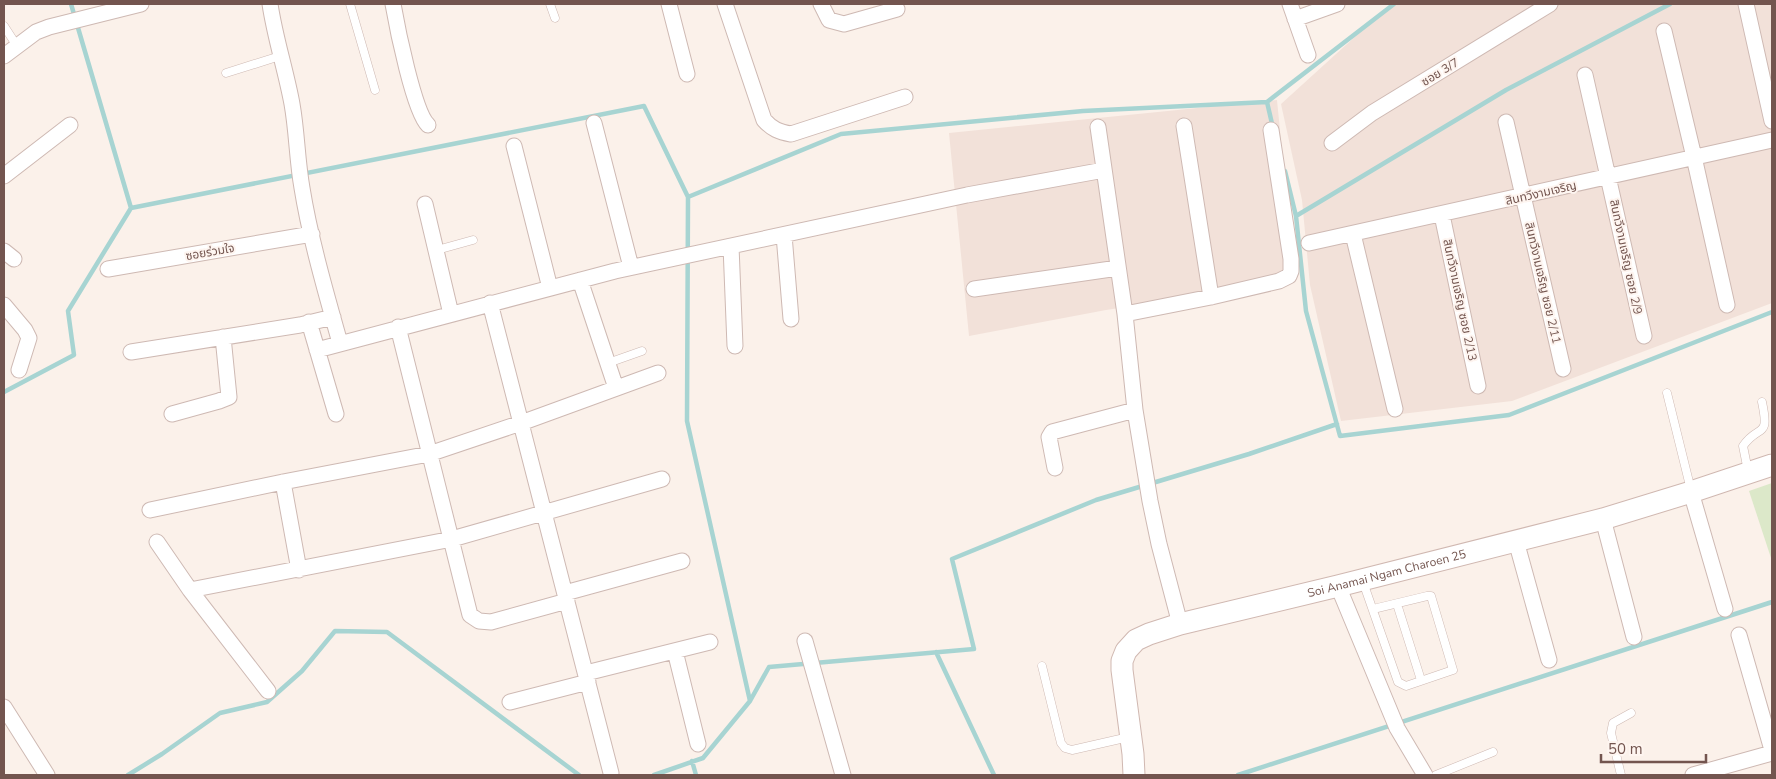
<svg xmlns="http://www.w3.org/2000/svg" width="1776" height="779" font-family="'Nunito Sans','Noto Sans Thai',sans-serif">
  <rect width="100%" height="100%" fill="#fbf1ea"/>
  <path fill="#f2e1d9" d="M 1391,4 L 1772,4 L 1772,303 L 1512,401 L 1341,421 L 1310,285 L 1302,200 L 1281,104 Z
    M 1277,100 L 1295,282 L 1106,310 L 969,336 L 949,133 Z"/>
  <path fill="#dce8c9" d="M 1772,483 L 1772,561 L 1749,491 Z"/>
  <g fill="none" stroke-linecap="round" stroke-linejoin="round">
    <path stroke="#a7d4d2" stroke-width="4.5" d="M 71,4 L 131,208
      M 1267,102 L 1273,128
      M 1285,171 L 1296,216 L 1306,311 L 1340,436 L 1509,415 L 1772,312
      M 688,197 L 841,134 L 1083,111 L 1267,102 L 1394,4
      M 1296,216 L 1506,90 L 1670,4
      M 4,392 L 74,355 L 68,311 L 131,208 L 644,106 L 688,197 L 687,421 L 750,701 L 769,667 L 974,649 L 952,559 L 1096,500 L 1249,454 L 1337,424
      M 936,652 L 994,775
      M 692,761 L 696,775
      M 128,775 L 162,754 L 220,713 L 267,702 L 302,671 L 335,631 L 387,632 L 579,775
      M 654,775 L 703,758 L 750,701
      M 1238,775 L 1772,602"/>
    <defs>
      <path id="lane" d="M 350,4 L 375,90
        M 550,4 L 555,18
        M 4,26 L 17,46
        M 226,73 L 280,56
        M 437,250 L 473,240
        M 608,363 L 642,351
        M 1667,393 L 1691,490
        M 1748,471 L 1743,446 C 1759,423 1770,440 1762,402
        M 1363,582 L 1398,682 L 1406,686 L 1453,670 L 1431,596 L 1427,596 L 1373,609
        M 1397,604 L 1421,680
        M 1042,666 L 1061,743 L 1065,748 L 1072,750 L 1129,737
        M 1436,775 L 1493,752
        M 1621,775 L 1611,733 L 1613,723 L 1631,713"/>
      <path id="street" d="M 270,4 C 275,38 286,71 292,104 C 297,132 297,160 302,188 C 310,238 326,293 340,343
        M 393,4 C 397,27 414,112 428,125
        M 669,4 L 687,74
        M 725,4 L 764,120 C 772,129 779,132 791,134 L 905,97
        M 821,4 L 829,20 L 844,24 L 897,9
        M 1290,4 L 1308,55
        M 1746,4 L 1772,121
        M 1295,19 L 1337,4
        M 1664,31 L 1694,157 L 1727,305
        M 4,56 L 36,32 L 49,27 L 141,4
        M 1585,75 L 1644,336
        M 1506,122 L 1563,369
        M 594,123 L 631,267
        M 1184,126 L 1211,297
        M 1098,127 L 1125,314 L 1135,410 L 1150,501 L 1159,544 L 1180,624
        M 1332,143 L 1372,113 L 1550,4
        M 514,146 L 550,288
        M 4,176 L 70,125
        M 425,204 L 451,314
        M 1442,215 L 1478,386
        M 1353,234 L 1395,409
        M 784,235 L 791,319
        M 1309,243 L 1772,140
        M 731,246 L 735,346
        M 4,251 L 14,259
        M 108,269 L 312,234
        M 580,280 L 616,388
        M 974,289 L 1118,268
        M 490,303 L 611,773
        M 4,305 L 25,330 L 29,338 L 19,370
        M 1125,314 L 1211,297 L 1279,281 L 1289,276 L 1291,271 L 1291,259 L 1271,130
        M 309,322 L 336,414
        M 398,327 L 470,615 L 479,621 L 491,622 L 567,601
        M 317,350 L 615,271 L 967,195 L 1104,170
        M 131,352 L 300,325 L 333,317
        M 172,414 L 219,401 L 229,397 L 223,337
        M 1055,468 L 1049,437 L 1052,432 L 1135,410
        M 283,482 L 299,570
        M 1691,492 L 1725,609
        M 150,510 L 283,482 L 429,454 L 521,423 L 658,373
        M 1603,519 L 1634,637
        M 1516,541 L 1549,660
        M 157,542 L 190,590 L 268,691
        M 1338,586 L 1397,728 L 1425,775
        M 190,590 L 452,539 L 662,479
        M 565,593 L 682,561
        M 1739,635 L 1772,750
        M 805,641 L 843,775
        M 675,651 L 698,744
        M 586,673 L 710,642
        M 510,702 L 588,682
        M 4,707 L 47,775
        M 1693,775 L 1772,753"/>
      <g id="secondary">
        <path id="s1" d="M 1134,775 L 1133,754 L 1122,670 L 1122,661 L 1126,651 L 1136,640 L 1149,634 L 1180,624 L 1338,586 L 1603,519 L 1691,492 L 1772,465"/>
      </g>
    </defs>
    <use href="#lane" stroke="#ceb9b3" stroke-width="9"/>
    <use href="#street" stroke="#ceb9b3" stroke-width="17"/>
    <use href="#secondary" stroke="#d0b8b1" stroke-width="23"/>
    <use href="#lane" stroke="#fff" stroke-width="8"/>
    <use href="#street" stroke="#fff" stroke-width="15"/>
    <use href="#secondary" stroke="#fff" stroke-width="21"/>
  </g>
  <g text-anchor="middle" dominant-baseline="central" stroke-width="4" stroke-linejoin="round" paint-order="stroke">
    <g font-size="12" fill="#73554f" stroke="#fef5f0">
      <text transform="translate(1440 72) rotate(-32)">ซอย 3/7</text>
      <text transform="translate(1541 193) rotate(-13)">สินทวีงามเจริญ</text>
      <text transform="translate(210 252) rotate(-10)">ซอยร่วมใจ</text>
      <text transform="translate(1626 257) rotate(78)">สินทวีงามเจริญ ซอย 2/9</text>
      <text transform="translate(1543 283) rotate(77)">สินทวีงามเจริญ ซอย 2/11</text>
      <text transform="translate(1460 300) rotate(78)">สินทวีงามเจริญ ซอย 2/13</text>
      <text stroke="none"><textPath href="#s1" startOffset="400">Soi Anamai Ngam Charoen 25</textPath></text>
    </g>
  </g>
  <rect width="1776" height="779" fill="none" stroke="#73554f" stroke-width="10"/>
  <path d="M1601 754v8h105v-8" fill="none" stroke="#73554f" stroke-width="2.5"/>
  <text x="1608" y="754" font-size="15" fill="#73554f" stroke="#fef5f0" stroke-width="4" paint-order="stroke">50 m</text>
</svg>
